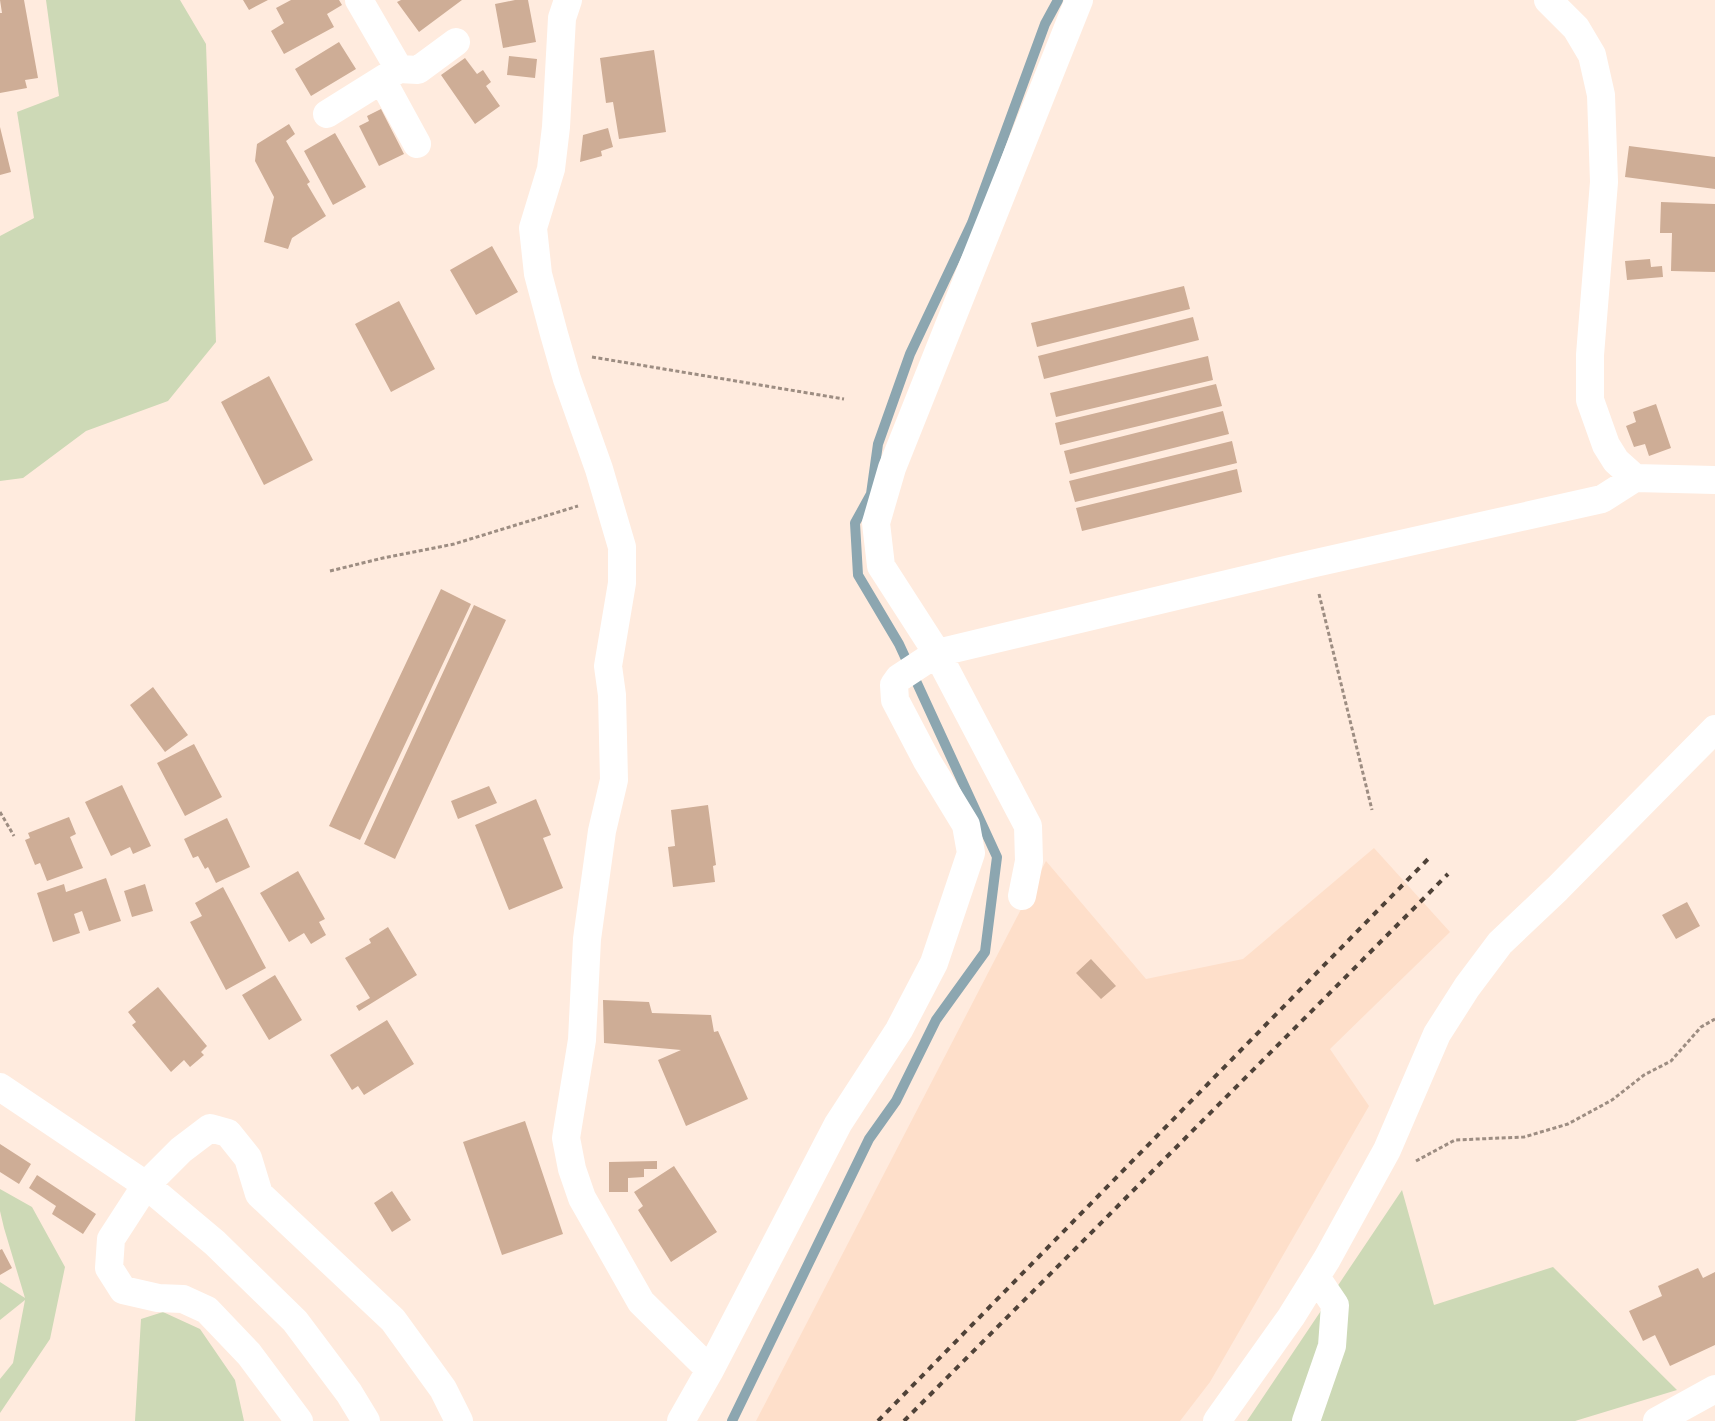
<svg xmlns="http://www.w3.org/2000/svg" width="1715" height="1421" font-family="Rubik,sans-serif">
  <rect width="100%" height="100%" fill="#ffebde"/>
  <path fill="#fedfca" d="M 1374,848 L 1450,932 L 1330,1049 L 1369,1106 L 1210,1382 L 1180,1421 L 756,1421 L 1046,861 L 1146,979 L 1243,959 Z"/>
  <path fill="#cdd9b6" d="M 46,0 L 180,0 L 206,44 L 216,342 L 168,401 L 86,431 L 23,478 L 0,481 L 0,236 L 34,218 L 17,112 L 59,96 Z
    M 0,1189 L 32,1207 L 65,1267 L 50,1339 L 0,1413 L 0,1379 L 13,1363 L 25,1300 L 0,1320 L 0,1282 L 25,1298 L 4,1228 L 0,1211 Z
    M 1402,1190 L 1434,1305 L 1553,1267 L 1677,1390 L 1575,1421 L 1247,1421 Z
    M 163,1312 L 200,1329 L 235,1380 L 244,1421 L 135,1421 L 141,1319 Z"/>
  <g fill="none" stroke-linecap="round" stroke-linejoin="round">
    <path stroke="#8ca6b0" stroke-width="10" d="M 732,1421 L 869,1139 L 896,1101 L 936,1020 L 985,952 L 997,857 L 899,644 L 858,575 L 855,523 L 871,494 L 878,444 L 910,354 L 972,223 L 1045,24 L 1058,0"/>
  </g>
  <path fill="#cead96" d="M 0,0 L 24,0 L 38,78 L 25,80 L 27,88 L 0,93 L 0,13 L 2,13 Z
    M 243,0 L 268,0 L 249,10 Z
    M 291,0 L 339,0 L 342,5 L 327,14 L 334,27 L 284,54 L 271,31 L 284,23 L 276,8 Z
    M 401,0 L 462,0 L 419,32 L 397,2 Z
    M 515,0 L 528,0 L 536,42 L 503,48 L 495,4 Z
    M 339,42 L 356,69 L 311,96 L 295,69 Z
    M 654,50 L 666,132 L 619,139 L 613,102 L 606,103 L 600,58 Z
    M 509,56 L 537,59 L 535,78 L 507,75 Z
    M 465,58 L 477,74 L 483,70 L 491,82 L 486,86 L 500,106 L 475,124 L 441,75 Z
    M 381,109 L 404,154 L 379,166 L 359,126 L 369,121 L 367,116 Z
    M 289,124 L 295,134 L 286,141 L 310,182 L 307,184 L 326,216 L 292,238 L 288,249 L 264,242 L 274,197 L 255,161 L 257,144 Z
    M 0,127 L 11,172 L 0,175 Z
    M 608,128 L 613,147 L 601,151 L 602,156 L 580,162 L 583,135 Z
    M 335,133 L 366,187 L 333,205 L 304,151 Z
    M 1629,146 L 1715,157 L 1715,189 L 1625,177 Z
    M 1661,202 L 1715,204 L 1715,272 L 1671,271 L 1672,233 L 1660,233 Z
    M 492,246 L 518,292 L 476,315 L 450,270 Z
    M 1650,259 L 1651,267 L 1662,266 L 1663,277 L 1627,280 L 1625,261 Z
    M 1184,286 L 1190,309 L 1037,347 L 1031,323 Z
    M 399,301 L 435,369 L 391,392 L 355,324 Z
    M 1193,317 L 1199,340 L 1044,379 L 1038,356 Z
    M 1208,356 L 1213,380 L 1056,417 L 1050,393 Z
    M 269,376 L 313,460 L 264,485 L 221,402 Z
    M 1216,384 L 1222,406 L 1060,445 L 1055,423 Z
    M 1656,404 L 1671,448 L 1649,456 L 1645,444 L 1634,447 L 1626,426 L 1636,422 L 1633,412 Z
    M 1223,411 L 1229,434 L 1070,474 L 1064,451 Z
    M 1232,441 L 1237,463 L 1075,502 L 1069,481 Z
    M 1237,469 L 1242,492 L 1082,531 L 1076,508 Z
    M 441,589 L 471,604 L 360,840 L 329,826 Z
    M 474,605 L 506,620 L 395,859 L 364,844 Z
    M 153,687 L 188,735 L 165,752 L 130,705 Z
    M 194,744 L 222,797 L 185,816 L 157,763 Z
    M 122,785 L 151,846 L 133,854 L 130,847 L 111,856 L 85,802 Z
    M 489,786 L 497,803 L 458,819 L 451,801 Z
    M 536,799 L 551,835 L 543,838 L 563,888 L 509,910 L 475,825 Z
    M 708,805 L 716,865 L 713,866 L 715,882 L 673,887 L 668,847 L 675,846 L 671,810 Z
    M 69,817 L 76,834 L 70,837 L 83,868 L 47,881 L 40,863 L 35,865 L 25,840 L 30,838 L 28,833 Z
    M 227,818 L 250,867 L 216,883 L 208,867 L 205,869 L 198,856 L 193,858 L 184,839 Z
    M 298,871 L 325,919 L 319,922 L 326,935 L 311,944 L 304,933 L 289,942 L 260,893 Z
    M 106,878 L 121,921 L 89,931 L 82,911 L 74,914 L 80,933 L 53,942 L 37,893 L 64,884 L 66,892 Z
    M 145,884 L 153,911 L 132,917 L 124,891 Z
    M 223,887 L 266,968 L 226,990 L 190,922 L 202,916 L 195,903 Z
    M 1687,902 L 1700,926 L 1676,939 L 1662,915 Z
    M 388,927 L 417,975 L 359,1011 L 356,1006 L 370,998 L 345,958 L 371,943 L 369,939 Z
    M 1091,959 L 1116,986 L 1101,999 L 1076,973 Z
    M 275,975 L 302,1020 L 269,1040 L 242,995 Z
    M 158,987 L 207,1046 L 201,1052 L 204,1055 L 190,1067 L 184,1060 L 171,1072 L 132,1025 L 136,1022 L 128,1012 Z
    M 603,1000 L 649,1002 L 652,1013 L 711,1015 L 714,1032 L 718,1031 L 748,1099 L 686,1126 L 658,1060 L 681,1050 L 604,1043 Z
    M 387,1020 L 414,1064 L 364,1095 L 358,1086 L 352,1090 L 330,1055 Z
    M 525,1121 L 563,1234 L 502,1255 L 463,1142 Z
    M 0,1144 L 31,1164 L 19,1184 L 0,1172 Z
    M 657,1161 L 657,1169 L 644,1169 L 644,1177 L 628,1178 L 628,1192 L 609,1192 L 609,1162 Z
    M 674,1166 L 717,1232 L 671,1262 L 638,1210 L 643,1206 L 634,1192 Z
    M 37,1175 L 96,1214 L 83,1234 L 52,1214 L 56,1206 L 29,1188 Z
    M 392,1191 L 411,1220 L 392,1232 L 374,1203 Z
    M 2,1249 L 12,1268 L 0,1275 L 0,1250 Z
    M 1698,1268 L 1703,1278 L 1715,1272 L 1715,1345 L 1670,1366 L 1655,1335 L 1643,1341 L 1629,1311 L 1662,1296 L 1658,1286 Z"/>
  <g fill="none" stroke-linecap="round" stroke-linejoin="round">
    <path stroke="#9d8d82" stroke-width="3" stroke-dasharray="4 2.5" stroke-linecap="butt" d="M 592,357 L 844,399
      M 330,571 L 383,558 L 454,544 L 578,506
      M 1319,594 L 1372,810
      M 0,812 L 14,836
      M 1416,1161 L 1455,1140 L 1524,1137 L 1568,1124 L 1612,1100 L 1644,1075 L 1671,1061 L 1701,1027 L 1715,1019"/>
    <path stroke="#fff" stroke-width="28" d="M 359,0 L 399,69 L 418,70 L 456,42
      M 568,0 L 562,18 L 556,127 L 551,169 L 533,228 L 538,274 L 554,334 L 567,379 L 599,469 L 622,547 L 622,583 L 608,666 L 612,695 L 614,780 L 602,831 L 587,939 L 582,1040 L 566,1138 L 572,1169 L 582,1198 L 641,1302 L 710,1370
      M 1548,0 L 1576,28 L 1592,55 L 1601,95 L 1604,182 L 1590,355 L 1590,400 L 1606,445 L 1616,461 L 1635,478
      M 382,80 L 417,144
      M 327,114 L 399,69
      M 1022,896 L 1029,861 L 1028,826 L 937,653 L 881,566 L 876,523 L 892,468 L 1079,0
      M 0,1087 L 146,1185 L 215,1243 L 295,1321 L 349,1393 L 366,1421
      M 299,1421 L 249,1354 L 207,1310 L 183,1299 L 158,1298 L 123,1290 L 109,1268 L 111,1239 L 146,1185 L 181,1150 L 210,1128 L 228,1133 L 248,1158 L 259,1194 L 393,1320 L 443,1389 L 459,1421
      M 681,1421 L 710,1370 L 838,1124 L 899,1030 L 934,963 L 971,853 L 966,825 L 927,761 L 895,700 L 894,685 L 899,678 L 937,653 L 1311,564 L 1602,499 L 1635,478 L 1715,480
      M 1217,1421 L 1291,1317 L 1327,1259 L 1387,1150 L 1437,1034 L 1467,987 L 1500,943 L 1557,889 L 1715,729
      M 1306,1421 L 1332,1346 L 1335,1305 L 1316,1277
      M 1657,1421 L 1715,1389"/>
    <path stroke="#4f4238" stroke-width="4" stroke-dasharray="6 6" stroke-linecap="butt" d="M 878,1421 L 1430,857
      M 904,1421 L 1448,874"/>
  </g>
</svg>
